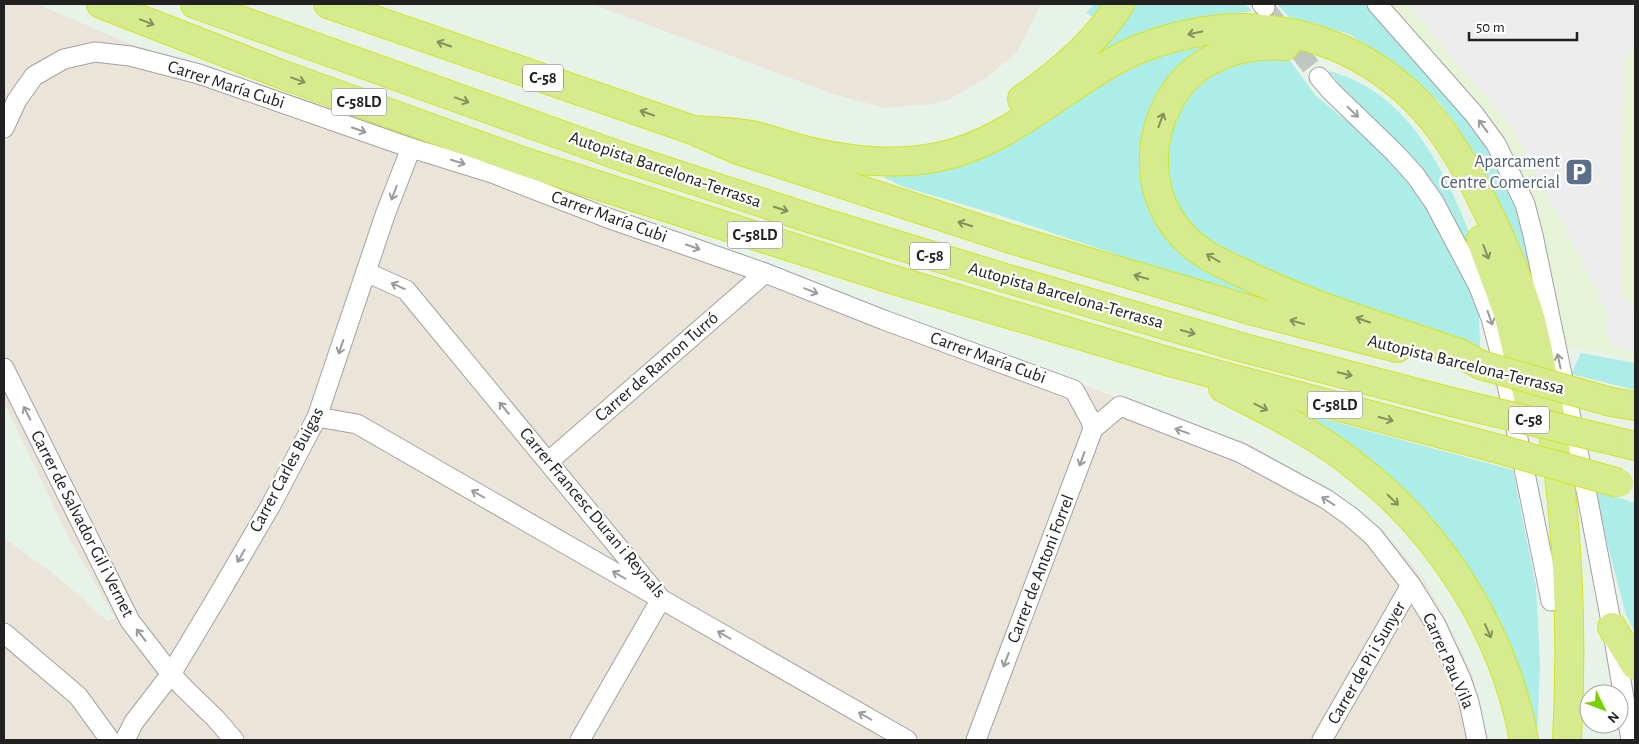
<svg xmlns="http://www.w3.org/2000/svg" width="1639" height="744" font-family="'Alegreya Sans',sans-serif">
  <rect width="100%" height="100%" fill="#e7f2e8"/>
  <path fill="#e6f3d6" d="M 1387,4 L 1635,4 L 1635,359 L 1567,346 L 1541,229 L 1518,165 L 1489,122 Z"/>
  <path fill="#ebe4d9" d="M 4,4 L 37,4 L 128,43 L 416,136 L 1102,392 L 1249,444 L 1335,494 L 1382,529 L 1423,578 L 1445,618 L 1472,674 L 1487,740 L 4,740 L 4,538 L 59,578 L 107,621 L 115,618 L 69,538 L 4,402 Z
    M 592,4 L 1041,4 L 1017,52 L 987,77 L 950,99 L 931,104 L 884,108 L 834,94 Z"/>
  <path fill="#acede8" d="M 1094,4 L 1111,4 L 1098,20 L 1086,13 Z
    M 1126,4 L 1245,4 L 1252,11 L 1176,22 L 1145,32 L 1082,67 Z
    M 1277,4 L 1365,4 L 1475,128 L 1497,164 L 1523,218 L 1547,350 L 1479,165 L 1458,128 L 1438,101 L 1399,67 L 1349,34 L 1289,17 Z
    M 1220,38 L 1203,56 L 1148,187 L 1261,294 L 1257,298 L 1136,261 L 999,215 L 904,187 L 883,177 L 923,172 L 1121,68 L 1161,51 Z
    M 1248,57 L 1288,58 L 1316,96 L 1371,141 L 1395,166 L 1435,219 L 1466,277 L 1479,312 L 1480,347 L 1388,318 L 1219,253 L 1190,229 L 1167,186 L 1164,145 L 1181,101 L 1201,80 Z
    M 1328,71 C 1425,94 1461,210 1492,293 L 1357,104 Z
    M 1581,353 L 1635,363 L 1635,390 L 1571,374 Z
    M 1287,409 L 1513,470 L 1536,587 L 1540,664 L 1537,736 L 1495,613 L 1454,548 Z
    M 1593,489 L 1635,503 L 1635,633 L 1626,615 Z"/>
  <path fill="#ededed" d="M 1407,4 L 1635,4 L 1635,45 L 1623,62 L 1621,290 L 1635,312 L 1635,351 L 1618,348 L 1610,344 L 1605,324 L 1607,313 L 1558,215 L 1513,129 Z"/>
  <g fill="none" stroke-linecap="round" stroke-linejoin="round">
    <path stroke="#bfc8c0" stroke-width="19" stroke-dasharray="19 9" stroke-linecap="butt" d="M 1265,7 L 1319,77"/>
    <defs>
      <path id="minor" d="M 1262,4 L 1265,7
        M 1377,4 L 1474,114 L 1496,144 L 1525,204 L 1533,235 L 1587,495 L 1612,627 L 1631,740
        M 1319,77 L 1331,91 L 1395,153 L 1415,175 L 1434,202 L 1478,285 L 1491,318 L 1502,360 L 1551,601
        M 4,128 L 17,100 L 34,76 L 64,59 L 95,52 L 130,56 L 199,74 L 411,148 L 492,173 L 605,217 L 765,273 L 884,320 L 1074,390 L 1091,421 L 1093,429
        M 366,272 L 406,290 L 661,599 L 907,740
        M 4,368 L 130,621 L 171,674 L 185,689 L 216,719 L 234,740
        M 317,417 L 357,424 L 661,599 L 580,740
        M 548,462 L 765,273
        M 4,633 L 78,696 L 110,740
        M 125,740 L 134,722 L 171,674 L 216,599 L 271,505 L 317,417 L 385,215 L 411,148
        M 976,740 L 1093,429 L 1120,406 L 1241,453 L 1326,499 L 1350,516 L 1373,536 L 1411,585 L 1436,625 L 1461,679 L 1469,702 L 1477,740
        M 1322,740 L 1411,585"/>
      <path id="highway" d="M 101,4 L 278,73 L 525,162 L 891,279 L 1170,362 L 1499,449
        M 195,4 L 623,157 L 812,219 L 1005,278 L 1244,348 L 1452,402
        M 328,4 L 693,130 L 738,150 L 1011,239 L 1257,312 L 1397,348
        M 1285,46 C 1241,43 1195,57 1171,98 C 1142,150 1149,213 1199,250 C 1215,262 1235,269 1253,278 C 1319,309 1390,329 1459,353 L 1481,365
        M 1022,99 C 1060,73 1095,43 1120,4
        M 693,130 C 710,131 728,131 744,134 C 763,136 782,145 800,149 C 843,160 894,166 938,157 C 1005,144 1057,92 1116,60 C 1143,45 1175,36 1205,31 C 1248,24 1294,30 1334,46 C 1410,77 1451,134 1485,206 C 1501,238 1515,272 1527,307 C 1536,334 1540,364 1546,392 C 1568,507 1573,624 1567,740
        M 1481,240 L 1508,313 L 1528,397
        M 1223,388 C 1268,411 1314,433 1354,465 C 1441,532 1504,632 1524,740
        M 1611,402 L 1635,406
        M 1606,439 L 1635,446
        M 1612,627 L 1635,665"/>
    </defs>
    <use href="#minor" stroke="#a2a2a2" stroke-width="21"/>
    <use href="#highway" stroke="#d6e420" stroke-width="30"/>
    <use href="#minor" stroke="#fff" stroke-width="19"/>
    <use href="#highway" stroke="#d6eb8d" stroke-width="28"/>
    <defs>
      <path id="highway-bridge" d="M 1481,365 L 1611,402
        M 1452,402 L 1606,439
        M 1499,449 L 1619,483"/>
    </defs>
    <use href="#highway-bridge" stroke="#d6e420" stroke-width="30" stroke-linecap="butt"/>
    <use href="#highway-bridge" stroke="#d6eb8d" stroke-width="28"/>
  </g>
  <defs><path id="oneway-shaft" d="M-6 0H5M1.5-3L5.5 0L1.5 3" fill="none" stroke-width="1.6" stroke-linecap="round" stroke-linejoin="round" transform="scale(1.25)"/></defs>
  <g stroke="#85905c">
    <use href="#oneway-shaft" transform="translate(147 22) rotate(21)"/>
    <use href="#oneway-shaft" transform="translate(1195 33) rotate(168)"/>
    <use href="#oneway-shaft" transform="translate(444 44) rotate(-161)"/>
    <use href="#oneway-shaft" transform="translate(298 80) rotate(20)"/>
    <use href="#oneway-shaft" transform="translate(462 100) rotate(20)"/>
    <use href="#oneway-shaft" transform="translate(647 113) rotate(-161)"/>
    <use href="#oneway-shaft" transform="translate(1161 120) rotate(-70)"/>
    <use href="#oneway-shaft" transform="translate(781 209) rotate(18)"/>
    <use href="#oneway-shaft" transform="translate(965 224) rotate(-162)"/>
    <use href="#oneway-shaft" transform="translate(1486 252) rotate(69)"/>
    <use href="#oneway-shaft" transform="translate(1213 258) rotate(-150)"/>
    <use href="#oneway-shaft" transform="translate(1141 277) rotate(-164)"/>
    <use href="#oneway-shaft" transform="translate(1363 320) rotate(-161)"/>
    <use href="#oneway-shaft" transform="translate(1297 322) rotate(-165)"/>
    <use href="#oneway-shaft" transform="translate(1188 332) rotate(16)"/>
    <use href="#oneway-shaft" transform="translate(1345 374) rotate(14)"/>
    <use href="#oneway-shaft" transform="translate(1261 407) rotate(27)"/>
    <use href="#oneway-shaft" transform="translate(1386 419) rotate(15)"/>
    <use href="#oneway-shaft" transform="translate(1393 500) rotate(44)"/>
    <use href="#oneway-shaft" transform="translate(1488 631) rotate(66)"/>
  </g>
  <g stroke="#9b9b9b">
    <use href="#oneway-shaft" transform="translate(1353 112) rotate(43)"/>
    <use href="#oneway-shaft" transform="translate(1483 126) rotate(-126)"/>
    <use href="#oneway-shaft" transform="translate(359 130) rotate(19)"/>
    <use href="#oneway-shaft" transform="translate(458 162) rotate(17)"/>
    <use href="#oneway-shaft" transform="translate(394 193) rotate(111)"/>
    <use href="#oneway-shaft" transform="translate(693 247) rotate(19)"/>
    <use href="#oneway-shaft" transform="translate(398 286) rotate(-156)"/>
    <use href="#oneway-shaft" transform="translate(811 291) rotate(22)"/>
    <use href="#oneway-shaft" transform="translate(1490 318) rotate(71)"/>
    <use href="#oneway-shaft" transform="translate(341 347) rotate(109)"/>
    <use href="#oneway-shaft" transform="translate(1559 361) rotate(-102)"/>
    <use href="#oneway-shaft" transform="translate(504 408) rotate(-130)"/>
    <use href="#oneway-shaft" transform="translate(27 413) rotate(-117)"/>
    <use href="#oneway-shaft" transform="translate(1182 431) rotate(-160)"/>
    <use href="#oneway-shaft" transform="translate(1082 459) rotate(110)"/>
    <use href="#oneway-shaft" transform="translate(478 494) rotate(-150)"/>
    <use href="#oneway-shaft" transform="translate(1328 501) rotate(-148)"/>
    <use href="#oneway-shaft" transform="translate(241 556) rotate(120)"/>
    <use href="#oneway-shaft" transform="translate(619 575) rotate(-150)"/>
    <use href="#oneway-shaft" transform="translate(141 635) rotate(-128)"/>
    <use href="#oneway-shaft" transform="translate(724 635) rotate(-150)"/>
    <use href="#oneway-shaft" transform="translate(1006 660) rotate(111)"/>
    <use href="#oneway-shaft" transform="translate(865 716) rotate(-150)"/>
  </g>
  <defs>
    <symbol id="parking-square" viewBox="-11 -11 22 22"><rect x="-9" y="-9" width="18" height="18" rx="4" fill="#5c6f8a" stroke="#fff"/><path d="M-3.5-5.5H1a3.5 3.5 0 0 1 0 7H-1V5.5H-3.5ZM-1-3.4V-.6H.8a1.4 1.4 0 0 0 0-2.8Z" fill="#fff"/></symbol>
  </defs>
  <g fill-rule="evenodd">
    <use href="#parking-square" x="1563" y="156" width="32" height="32"/>
  </g>
  <g text-anchor="middle" dominant-baseline="central" stroke-width="4.5" stroke-linejoin="round" paint-order="stroke">
    <g fill="#fff" stroke="#646464" stroke-width="1">
      <rect x="523" y="64.5" width="40" height="27" rx="4"/>
      <rect x="331.5" y="88.5" width="55" height="27" rx="4"/>
      <rect x="727.5" y="221.5" width="55" height="27" rx="4"/>
      <rect x="910" y="242.5" width="40" height="27" rx="4"/>
      <rect x="1307.5" y="391.5" width="55" height="27" rx="4"/>
      <rect x="1509" y="406.5" width="40" height="27" rx="4"/>
    </g>
    <g font-size="16" font-weight="bold" fill="#212121">
      <text x="543" y="78">C-58</text>
      <text x="359" y="102">C-58LD</text>
      <text x="755" y="235">C-58LD</text>
      <text x="930" y="256">C-58</text>
      <text x="1335" y="405">C-58LD</text>
      <text x="1529" y="420">C-58</text>
    </g>
    <g font-size="18" fill="#212121" stroke="#fff">
      <text transform="translate(226 85) rotate(18)">Carrer María Cubi</text>
      <text transform="translate(665 170) rotate(19)">Autopista Barcelona-Terrassa</text>
      <text transform="translate(609 217) rotate(20)">Carrer María Cubi</text>
      <text transform="translate(1066 296) rotate(16)">Autopista Barcelona-Terrassa</text>
      <text transform="translate(988 358) rotate(20)">Carrer María Cubi</text>
      <text transform="translate(1466 365) rotate(14)">Autopista Barcelona-Terrassa</text>
      <text transform="translate(657 367) rotate(-41)">Carrer de Ramon Turró</text>
      <text transform="translate(287 470) rotate(-62)">Carrer Carles Buigas</text>
      <text transform="translate(592 513) rotate(50)">Carrer Francesc Duran i Reynals</text>
      <text transform="translate(82 524) rotate(63)">Carrer de Salvador Gil i Vernet</text>
      <text transform="translate(1041 569) rotate(-69)">Carrer de Antoni Forrel</text>
      <text transform="translate(1448 661) rotate(66)">Carrer Pau Vila</text>
      <text transform="translate(1367 663) rotate(-60)">Carrer de Pi i Sunyer</text>
    </g>
    <g font-size="18" fill="#4e5e75" stroke="#fff" text-anchor="end">
      <text x="1560" y="162">Aparcament<tspan x="1560" dy="21">Centre Comercial</tspan></text>
    </g>
  </g>
  <rect width="1639" height="744" fill="none" stroke="#212121" stroke-width="10"/>
  <g transform="translate(1604 709) rotate(132)"><circle r="24" fill="#ffffff" stroke="#a6a6a6"/>
  <path d="M0-4L9 19L0 12L-9 19Z" fill="#7cd200"/>
  <text y="-8" font-size="14" font-weight="bold" text-anchor="middle" fill="#212121">N</text>
  </g>
  <path d="M1469 32v8h108v-8" fill="none" stroke="#212121" stroke-width="2.5"/>
  <text x="1476" y="32" font-size="15" fill="#212121" stroke="#ffffff" stroke-width="4" paint-order="stroke">50 m</text>
</svg>
